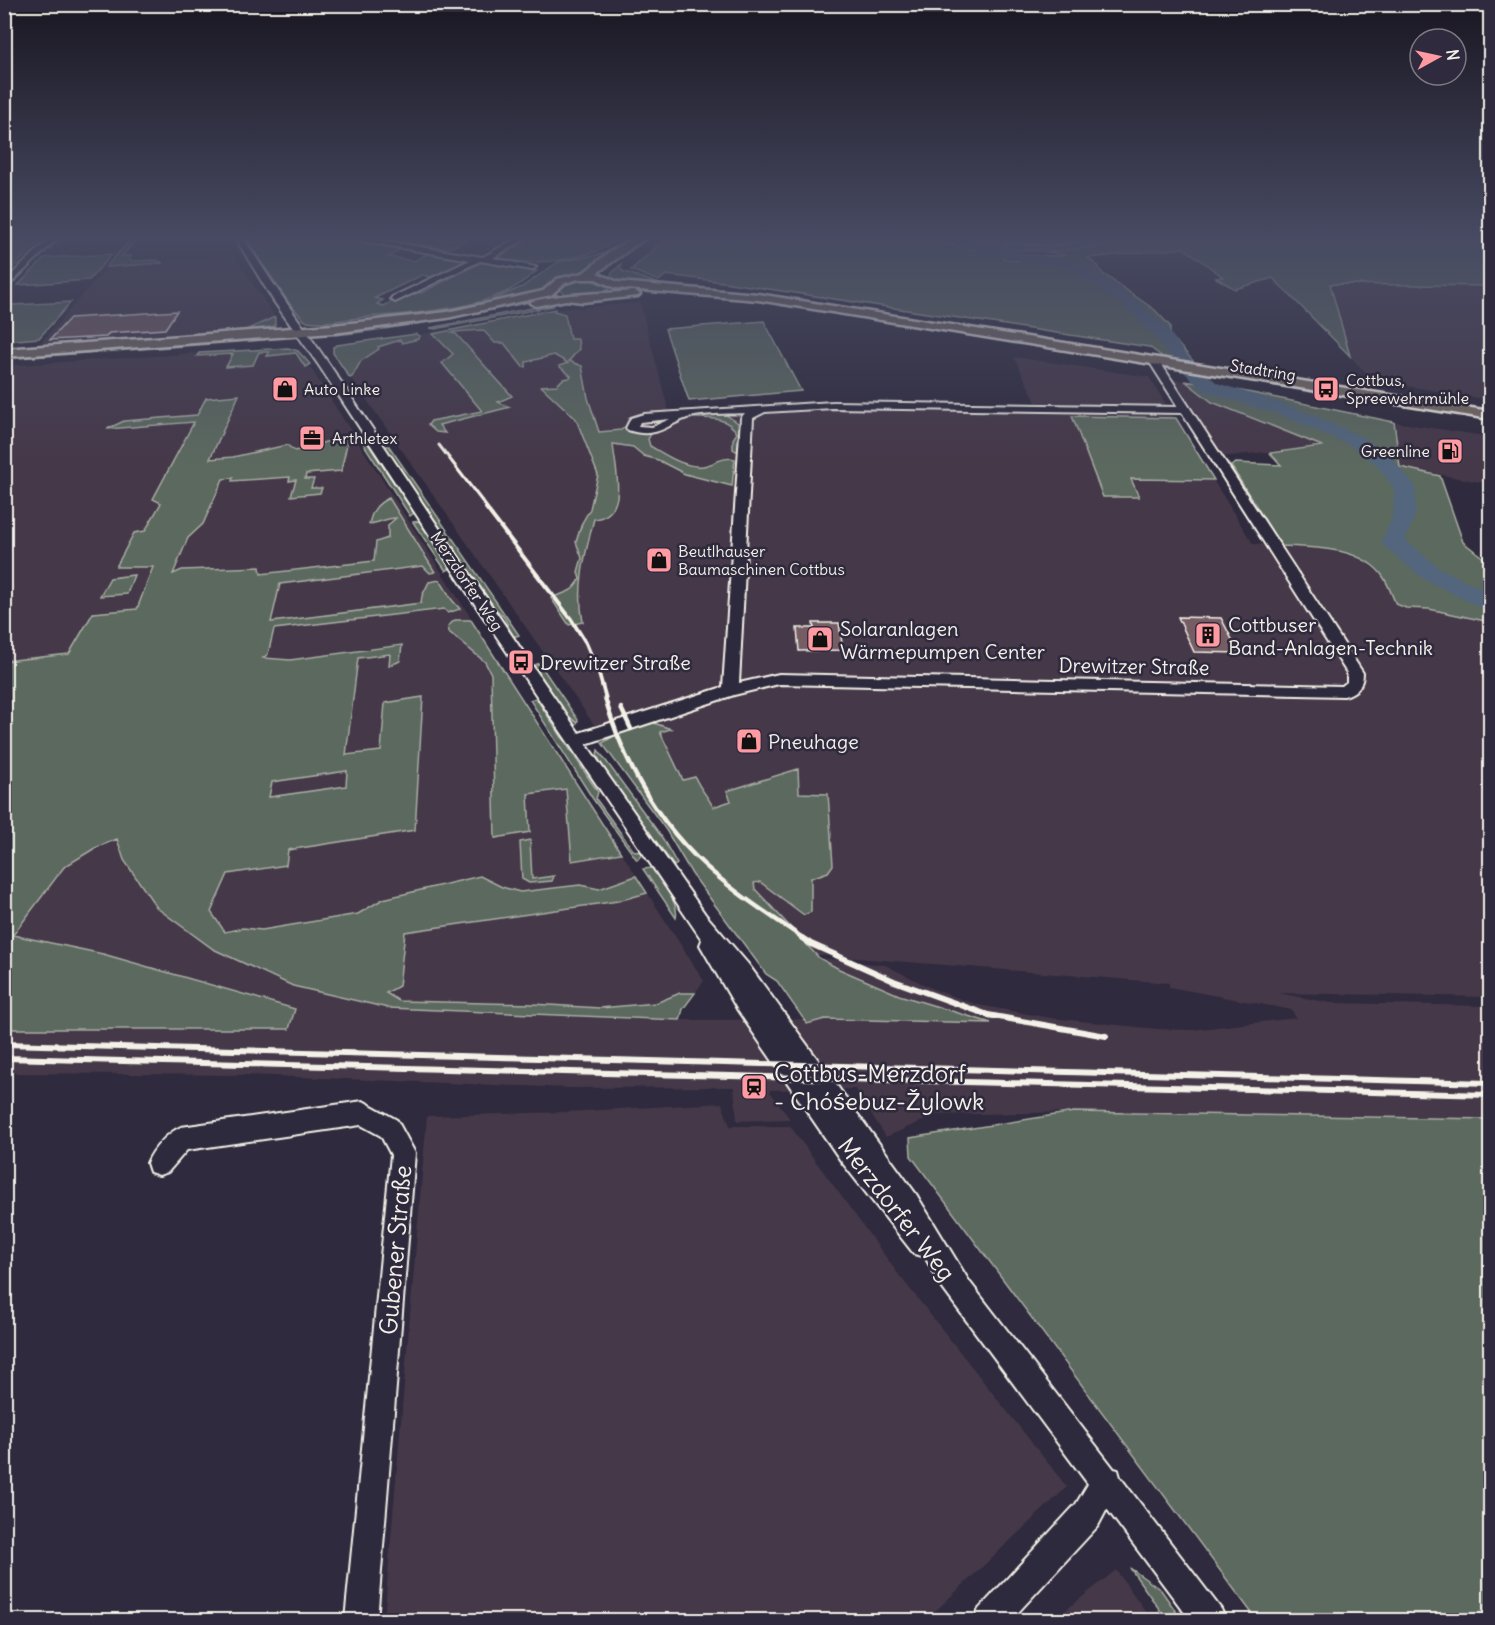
<svg xmlns="http://www.w3.org/2000/svg" width="1495" height="1625" font-family="Delius,sans-serif">
  <rect width="100%" height="100%" fill="#2f2a3d"/>
  <filter id="ink" filterUnits="userSpaceOnUse"><feTurbulence type="fractalNoise" baseFrequency=".0167" numOctaves="2"/><feDisplacementMap in="SourceGraphic" scale="12" xChannelSelector="R" yChannelSelector="G"/><feConvolveMatrix kernelMatrix="1 2 1 2 8 2 1 2 1" color-interpolation-filters="sRGB"/></filter>
  <g filter="url(#ink)">
    <path fill="#443949" d="M 234,255 L 275,317 L 244,331 L 39,345 L 107,267 Z
      M 1330,284 L 1490,286 L 1490,400 L 1372,380 L 1350,356 Z
      M 640,303 L 669,412 L 811,403 L 1037,404 L 1014,357 L 1149,377 L 1253,544 L 1322,547 L 1364,560 L 1384,577 L 1390,592 L 1406,608 L 1429,609 L 1490,622 L 1490,997 L 1278,993 L 1331,1003 L 1490,1006 L 1490,1119 L 1074,1112 L 936,1115 L 886,1137 L 855,1089 L 769,1090 L 790,1119 L 737,1121 L 734,1087 L 570,1088 L 245,1075 L 5,1073 L 5,366 L 245,350 L 291,348 L 300,354 L 308,364 L 704,981 L 683,1009 L 682,1020 L 825,1019 L 988,1022 L 899,995 L 839,969 L 819,958 L 885,965 L 933,989 L 978,1005 L 1051,1018 L 1157,1029 L 1191,1030 L 1296,1018 L 1292,1010 L 1169,987 L 1169,983 L 757,950 L 688,862 L 609,746 L 352,379 L 355,363 L 381,342 L 547,310 Z
      M 1167,379 L 1185,381 L 1212,402 L 1324,446 L 1220,457 Z
      M 1394,422 L 1490,437 L 1490,484 L 1400,467 Z
      M 722,1103 L 730,1126 L 790,1126 L 899,1275 L 1067,1487 L 926,1620 L 384,1620 L 427,1116 L 566,1112 Z
      M 1116,1570 L 1152,1620 L 1056,1620 L 1067,1609 Z"/>
    <path fill="#5c695e" stroke="#a8ada3" stroke-width="1.5" fill-rule="evenodd" d="M 5,239 L 42,239 L 5,275 Z
      M 131,239 L 136,239 L 122,256 L 131,256 L 129,260 L 132,261 L 156,260 L 163,263 L 106,267 Z
      M 246,239 L 340,239 L 401,249 L 389,257 L 414,261 L 427,254 L 465,259 L 459,264 L 463,265 L 426,282 L 423,281 L 431,277 L 422,275 L 375,298 L 383,300 L 377,304 L 383,306 L 414,292 L 421,293 L 482,262 L 537,271 C 527,279 517,287 506,292 C 468,310 419,313 379,316 C 354,317 331,325 305,321 L 289,303 Z
      M 383,239 L 469,239 L 450,248 L 440,248 Z
      M 524,239 L 618,239 C 593,260 525,269 495,256 L 503,255 L 526,242 L 523,240 Z
      M 665,239 L 896,239 L 928,241 L 1004,255 L 1003,258 L 1017,261 L 1024,255 L 1062,256 L 1064,255 L 1048,252 L 1100,246 L 1134,239 L 1468,239 L 1490,241 L 1490,286 L 1330,284 L 1350,356 L 1273,278 L 1235,289 L 1216,278 L 1223,277 L 1184,248 L 1088,258 L 1098,266 L 1102,273 L 1155,310 L 1170,326 L 1170,335 L 1194,362 L 1163,357 L 1149,347 L 723,282 L 666,275 L 659,281 L 631,270 Z
      M 619,249 L 584,273 L 557,279 L 541,292 L 431,315 L 334,325 L 485,303 L 522,287 L 558,262 L 601,254 Z
      M 112,254 L 89,280 L 18,285 L 45,258 Z
      M 621,264 L 621,270 L 625,272 L 665,286 C 647,285 627,288 611,277 L 611,274 Z
      M 588,279 L 611,288 L 600,294 L 567,295 L 560,290 L 564,283 Z
      M 554,293 L 559,296 C 485,312 412,327 336,335 L 337,333 L 415,323 Z
      M 71,302 L 39,338 L 5,341 L 5,314 L 13,305 Z
      M 547,305 L 554,306 L 435,329 L 430,328 Z
      M 555,309 L 554,311 L 565,314 L 570,339 L 578,339 L 579,349 L 569,361 L 582,366 L 588,398 L 599,432 L 621,430 L 625,427 L 631,431 L 651,434 L 648,439 L 650,446 C 666,455 684,468 703,466 C 715,464 723,456 735,459 L 732,486 L 685,474 L 658,460 L 644,456 L 633,447 L 613,444 C 615,469 630,515 594,519 C 585,553 576,588 583,622 L 569,625 L 551,598 C 565,592 572,594 580,579 L 578,572 L 582,558 L 576,542 L 582,523 L 590,509 L 598,475 L 576,419 L 541,386 L 557,385 L 563,379 L 569,378 L 571,376 L 559,366 L 568,363 L 554,355 L 526,362 L 526,367 L 523,367 L 504,343 L 495,343 L 483,330 L 454,332 L 452,333 L 456,334 L 512,396 L 498,402 L 510,407 L 439,425 L 445,433 L 436,432 L 428,425 L 431,421 L 482,411 L 442,363 L 453,354 L 433,334 Z
      M 275,317 L 275,326 L 254,331 L 109,341 L 246,330 Z
      M 764,321 L 801,391 L 689,401 L 665,329 Z
      M 416,334 L 420,336 L 418,339 L 402,343 L 400,340 L 378,347 L 379,349 L 361,361 L 352,377 L 350,378 L 333,353 L 333,347 L 337,345 Z
      M 267,336 L 265,340 L 5,359 L 5,356 Z
      M 288,348 L 298,351 L 310,364 L 305,367 L 296,353 L 267,356 L 269,352 L 259,352 L 253,365 L 226,367 L 233,354 L 197,356 L 199,353 Z
      M 1185,381 C 1255,392 1324,408 1394,422 L 1400,467 L 1440,476 L 1463,542 L 1490,563 L 1490,622 L 1429,609 L 1406,608 L 1396,604 C 1392,596 1389,586 1384,578 C 1364,547 1314,547 1281,546 L 1231,466 L 1236,463 L 1281,465 L 1270,453 L 1322,446 L 1212,402 Z
      M 239,395 L 210,459 L 233,457 L 287,445 L 295,451 L 349,435 L 341,471 L 306,474 L 305,479 L 314,479 L 311,488 L 322,488 L 320,493 L 291,496 L 296,480 L 289,481 L 290,477 L 232,481 L 233,478 L 223,479 L 203,524 L 188,538 L 173,574 L 182,570 L 260,567 L 261,574 L 374,561 L 376,542 L 388,538 L 388,525 L 396,518 C 386,518 379,523 369,524 C 372,511 376,504 389,498 L 435,572 L 430,573 L 423,566 L 280,584 L 271,622 L 421,603 L 422,596 L 429,582 L 440,580 L 452,600 L 460,609 L 448,613 L 444,609 L 274,629 L 268,654 L 263,658 L 290,660 L 402,645 L 400,661 L 389,666 L 390,654 L 358,658 L 346,755 L 381,751 L 385,703 L 423,697 L 415,830 L 288,850 L 286,865 L 228,874 L 211,912 L 225,932 L 243,928 L 262,930 L 358,914 L 383,899 L 480,876 L 502,887 L 520,892 L 580,885 L 599,889 L 636,876 L 647,893 L 618,901 L 405,932 L 399,986 L 386,993 L 399,1001 L 532,1004 L 600,1008 L 656,1003 L 680,993 L 695,993 L 683,1009 L 680,1020 L 388,1008 L 293,986 L 213,949 L 157,908 L 124,860 L 117,839 L 95,848 L 64,867 L 13,935 L 103,954 L 295,1009 L 289,1029 L 5,1029 L 5,661 L 69,654 L 93,613 L 137,609 L 153,567 L 116,567 L 134,533 L 145,531 L 161,503 L 153,499 L 194,422 L 107,429 L 124,421 L 197,415 L 206,398 ZM 347,771 L 346,786 L 269,797 L 272,782 Z
      M 714,414 L 726,415 L 738,423 L 740,450 L 736,451 L 733,449 L 733,439 L 737,433 C 727,417 711,418 693,418 Z
      M 1072,416 L 1176,418 L 1214,480 L 1131,479 L 1139,497 L 1103,497 Z
      M 361,440 L 366,441 L 414,513 L 410,516 Z
      M 386,446 L 389,446 L 519,635 L 513,637 C 506,625 508,616 494,609 L 385,448 Z
      M 420,521 L 451,568 L 446,571 L 413,522 Z
      M 134,575 L 127,594 L 100,596 L 110,578 Z
      M 455,620 L 471,620 L 621,853 L 572,861 L 566,789 L 528,794 L 530,832 L 495,838 L 491,674 L 485,662 L 449,632 L 448,626 Z
      M 539,663 L 578,720 L 577,723 L 562,710 L 533,666 Z
      M 536,698 L 598,792 L 596,799 L 633,850 L 638,852 L 640,849 L 642,854 L 637,860 L 593,799 L 530,700 Z
      M 651,722 L 671,729 L 660,732 L 683,780 L 695,777 C 699,788 708,796 713,807 L 731,801 L 727,791 L 798,769 L 799,793 L 828,794 L 833,865 L 828,872 L 811,878 L 811,912 L 804,915 L 760,882 L 754,883 L 755,889 L 819,958 L 839,969 L 899,995 L 991,1023 L 825,1019 L 807,1024 L 777,981 L 766,974 L 692,874 L 666,830 L 602,743 L 619,733 Z
      M 598,750 L 661,836 L 677,864 L 674,866 L 604,770 L 597,755 Z
      M 530,840 L 532,879 L 554,876 L 552,881 L 529,883 L 522,879 L 520,842 Z
      M 652,868 C 660,881 680,903 676,918 L 643,869 Z
      M 1074,1112 L 1490,1119 L 1490,1620 L 1257,1620 L 911,1156 L 910,1138 Z
      M 1130,1568 L 1161,1590 L 1182,1620 L 1167,1620 Z"/>
    <path fill="#52667d" stroke="#939ea8" stroke-width="1.5" d="M 890,239 L 1134,239 L 1100,246 L 1048,252 L 1009,249 L 1007,252 L 1011,253 L 1004,255 L 928,241 Z"/>
    <g fill="none" stroke-linecap="round" stroke-linejoin="round">
      <path stroke="#b3b9bd" stroke-width="1.5" d="M 947,239 L 1000,249 L 1009,243 L 1048,246 L 1107,239"/>
      <path fill="#52667d" fill-rule="evenodd" d="M 944,239 L 966,239 L 995,247 L 1082,263 L 1131,296 L 1165,326 L 1185,353 L 1217,383 L 1297,408 L 1365,438 L 1390,456 L 1416,487 L 1415,516 L 1405,540 L 1440,568 L 1490,593 L 1490,611 L 1481,608 L 1422,578 L 1385,547 L 1381,542 L 1393,516 L 1394,488 L 1376,464 L 1351,446 L 1283,416 L 1203,391 L 1173,361 L 1153,334 L 1119,302 L 1072,270 L 994,255 L 946,242 Z"/>
    </g>
    <path fill="#755d64" stroke="#f4f1e8" stroke-width="1.5" d="M 177,311 L 165,329 L 109,333 L 106,337 L 50,340 L 70,318 Z
      M 1178,617 L 1221,618 L 1239,653 L 1194,652 Z
      M 813,623 L 839,623 L 843,650 L 799,651 L 797,628 L 814,628 Z"/>
    <g fill="none" stroke-linecap="round" stroke-linejoin="round">
      <defs>
        <path id="minor" d="M 49,239 L 57,239 L 4,290 L 4,282 Z
          M 236,239 L 244,239 C 275,288 309,334 341,382 C 420,500 498,617 579,733 L 723,687 L 741,418 L 745,413 C 729,414 701,413 687,418 C 663,427 656,439 628,430 L 626,428 L 631,418 L 644,414 L 833,402 L 1178,407 L 1149,361 L 1158,359 L 1363,673 C 1363,686 1356,693 1344,696 L 779,684 L 734,695 L 586,744 L 705,914 L 748,964 L 916,1194 L 969,1281 L 1114,1469 L 1118,1470 L 1120,1477 L 1221,1609 L 1226,1620 L 1190,1620 L 1107,1509 L 1098,1526 L 1011,1620 L 974,1620 L 979,1609 L 1076,1504 L 1088,1484 L 943,1289 L 925,1257 L 914,1254 L 841,1161 L 737,1009 L 700,945 L 702,940 L 480,612 L 318,364 L 273,300 ZM 833,408 L 1182,413 L 1347,673 L 1347,682 L 1342,686 L 779,674 L 739,683 L 753,418 L 765,412 ZM 670,419 L 652,427 L 638,426 L 640,422 Z
          M 351,239 L 369,239 L 483,257 L 515,239 L 524,239 L 493,258 L 536,267 L 532,270 L 480,261 L 395,302 L 391,299 L 392,297 L 470,260 Z
          M 363,1101 L 397,1120 L 415,1153 L 377,1620 L 345,1620 L 391,1155 L 381,1136 L 361,1125 L 187,1150 L 168,1172 L 159,1175 L 150,1172 L 147,1163 C 153,1149 167,1133 181,1127 Z"/>
        <path id="major" d="M 632,239 L 644,239 L 597,273 L 618,282 L 758,294 L 1490,411 L 1490,419 L 758,300 L 615,288 L 596,279 L 579,279 L 565,283 L 551,295 L 447,318 L 333,333 L 4,357 L 4,349 L 333,325 L 447,312 L 543,291 L 557,279 L 583,273 L 611,251 Z
          M 634,291 L 640,294 L 638,296 L 583,302 L 566,300 L 536,306 L 530,303 L 532,301 C 565,293 600,294 634,291 Z"/>
      </defs>
      <use href="#minor" stroke="#f4f1e8" stroke-width="4"/>
      <use href="#major" stroke="#f4f1e8" stroke-width="5"/>
      <use href="#minor" fill="#2f2a3d" fill-rule="evenodd"/>
      <use href="#major" fill="#766964" fill-rule="evenodd"/>
      <path stroke="#f4f1e8" stroke-width="3" d="M 439,445 L 488,509"/>
      <path stroke="#f4f1e8" stroke-width="4" d="M 486,508 L 571,619 L 586,643 L 599,674 L 606,699"/>
      <path stroke="#f4f1e8" stroke-width="4.5" d="M 605,698 C 622,757 651,812 695,856 C 727,888 767,913 804,939
        M 621,708 L 631,729"/>
      <path stroke="#f4f1e8" stroke-width="6" d="M 802,938 L 811,944 L 894,981 L 988,1015 L 1106,1036
        M 4,1044 L 1490,1083
        M 4,1058 L 1490,1095"/>
    </g>
  </g>
  <linearGradient id="sky" x2="0" y2="1"><stop stop-color="#1a1722"/><stop offset="0.51" stop-color="#474a62"/><stop offset="1" stop-color="#474a62" stop-opacity="0"/></linearGradient>
  <rect width="1495" height="466" fill="url(#sky)"/>
  <defs>
    <symbol id="shop-square" viewBox="-11 -11 22 22"><rect x="-9" y="-9" width="18" height="18" rx="4" fill="#ff9aa2" stroke="#2f2a3d"/><path d="M-5-2.5h2.3a2.7 3.5 0 0 1 5.4 0H5L5.5 6h-11ZM-1.5-2.5h3a1.5 2.3 0 0 0-3 0Z" fill="#111"/></symbol>
    <symbol id="bus-square" viewBox="-11 -11 22 22"><rect x="-9" y="-9" width="18" height="18" rx="4" fill="#ff9aa2" stroke="#2f2a3d"/><path d="M-5-6H5V4H4V6H2V4H-2V6H-4V4H-5ZM-3.5-4V0h7V-4ZM-3.5 1.2v1.5H-2V1.2ZM2 1.2v1.5H3.5V1.2Z" fill="#111"/></symbol>
    <symbol id="office-square" viewBox="-11 -11 22 22"><rect x="-9" y="-9" width="18" height="18" rx="4" fill="#ff9aa2" stroke="#2f2a3d"/><path d="M-6-3h4V-5.5h4V-3h4V5H-6ZM-1-4.5V-3h2v-1.5ZM-6 0V1H6V0Z" fill="#111"/></symbol>
    <symbol id="fuel-square" viewBox="-11 -11 22 22"><rect x="-9" y="-9" width="18" height="18" rx="4" fill="#ff9aa2" stroke="#2f2a3d"/><path d="M-5.5-6h7V0h2V4h1.3V-2.5L3-4.5l.8-.8L6-3V5H2.5V1h-1V6h-7ZM-4.2-4.7v3.2H.2V-4.7Z" fill="#111"/></symbol>
    <symbol id="building-square" viewBox="-11 -11 22 22"><rect x="-9" y="-9" width="18" height="18" rx="4" fill="#ff9aa2" stroke="#2f2a3d"/><path d="M-4-6H4V6H1V3H-1V6H-4ZM-2.5-4.3h1.7v1.8h-1.7ZM.8-4.3h1.7v1.8H.8ZM-2.5-1h1.7V.8h-1.7ZM.8-1h1.7V.8H.8Z" fill="#111"/></symbol>
    <symbol id="station-square" viewBox="-11 -11 22 22"><rect x="-9" y="-9" width="18" height="18" rx="4" fill="#ff9aa2" stroke="#2f2a3d"/><path d="M-3-6H3Q5-6 5-4V2Q5 4 3 4L4.5 6H3L1.5 4h-3L-3 6H-4.5L-3 4Q-5 4-5 2V-4Q-5-6-3-6ZM-3.5-4v3h7v-3ZM-3.5 1v1.5H-2V1ZM2 1v1.5H3.5V1Z" fill="#111"/></symbol>
  </defs>
  <g fill-rule="evenodd">
    <use href="#shop-square" x="270" y="374" width="30" height="30"/>
    <use href="#bus-square" x="1311" y="374" width="30" height="30"/>
    <use href="#office-square" x="297" y="423" width="30" height="30"/>
    <use href="#fuel-square" x="1435" y="436" width="30" height="30"/>
    <use href="#shop-square" x="644" y="545" width="30" height="30"/>
    <use href="#building-square" x="1193" y="620" width="30" height="30"/>
    <use href="#shop-square" x="805" y="624" width="30" height="30"/>
    <use href="#bus-square" x="506" y="647" width="30" height="30"/>
    <use href="#shop-square" x="734" y="726" width="30" height="30"/>
    <use href="#station-square" x="739" y="1072" width="30" height="30"/>
  </g>
  <g text-anchor="middle" dominant-baseline="central" stroke-width="5" stroke-linejoin="round" paint-order="stroke">
    <g font-size="16" fill="#f4f1e8" stroke="#2f2a3d">
      <text transform="translate(1263 370) rotate(9)">Stadtring</text>
      <text transform="translate(467 581) rotate(56)">Merzdorfer Weg</text>
    </g>
    <g font-size="16" fill="#f4f1e8" stroke="#2f2a3d" text-anchor="start">
      <text x="1346" y="380">Cottbus,<tspan x="1346" dy="18">Spreewehrmühle</tspan></text>
      <text x="304" y="389">Auto Linke</text>
      <text x="332" y="438">Arthletex</text>
      <text x="1430" y="451" text-anchor="end">Greenline</text>
      <text x="678" y="551">Beutlhauser<tspan x="678" dy="18">Baumaschinen Cottbus</tspan></text>
    </g>
    <g font-size="20" fill="#f4f1e8" stroke="#2f2a3d" text-anchor="start">
      <text x="1228" y="624">Cottbuser<tspan x="1228" dy="23">Band-Anlagen-Technik</tspan></text>
      <text x="840" y="628">Solaranlagen<tspan x="840" dy="23">Wärmepumpen Center</tspan></text>
      <text x="540" y="662">Drewitzer Straße</text>
      <text x="768" y="741">Pneuhage</text>
    </g>
    <g font-size="20" fill="#f4f1e8" stroke="#2f2a3d">
      <text transform="translate(1134 666) rotate(1)">Drewitzer Straße</text>
    </g>
    <g font-size="24" fill="#f4f1e8" stroke="#2f2a3d" text-anchor="start">
      <text x="774" y="1073">Cottbus-Merzdorf<tspan x="774" dy="28">- Chóśebuz-Žylowk</tspan></text>
    </g>
    <g font-size="24" fill="#f4f1e8" stroke="#2f2a3d">
      <text transform="translate(897 1209) rotate(52)">Merzdorfer Weg</text>
      <text transform="translate(395 1250) rotate(-85)">Gubener Straße</text>
    </g>
  </g>
  <rect width="1495" height="1625" fill="none" stroke="#2f2a3d" stroke-width="24"/>
  <rect x="12" y="12" width="1471" height="1601" fill="none" stroke="#f4f1e8" stroke-width="2" filter="url(#ink)"/>
  <g transform="translate(1438 57) rotate(82)"><circle r="28" fill="#2f2a3d" stroke="#7e7a81" stroke-width="1.5"/>
  <path d="M0-4.5L10 22L0 15L-10 22Z" fill="#ff9aa2"/>
  <text y="-9" font-size="16" font-weight="bold" text-anchor="middle" fill="#f4f1e8">N</text>
  </g>
</svg>
